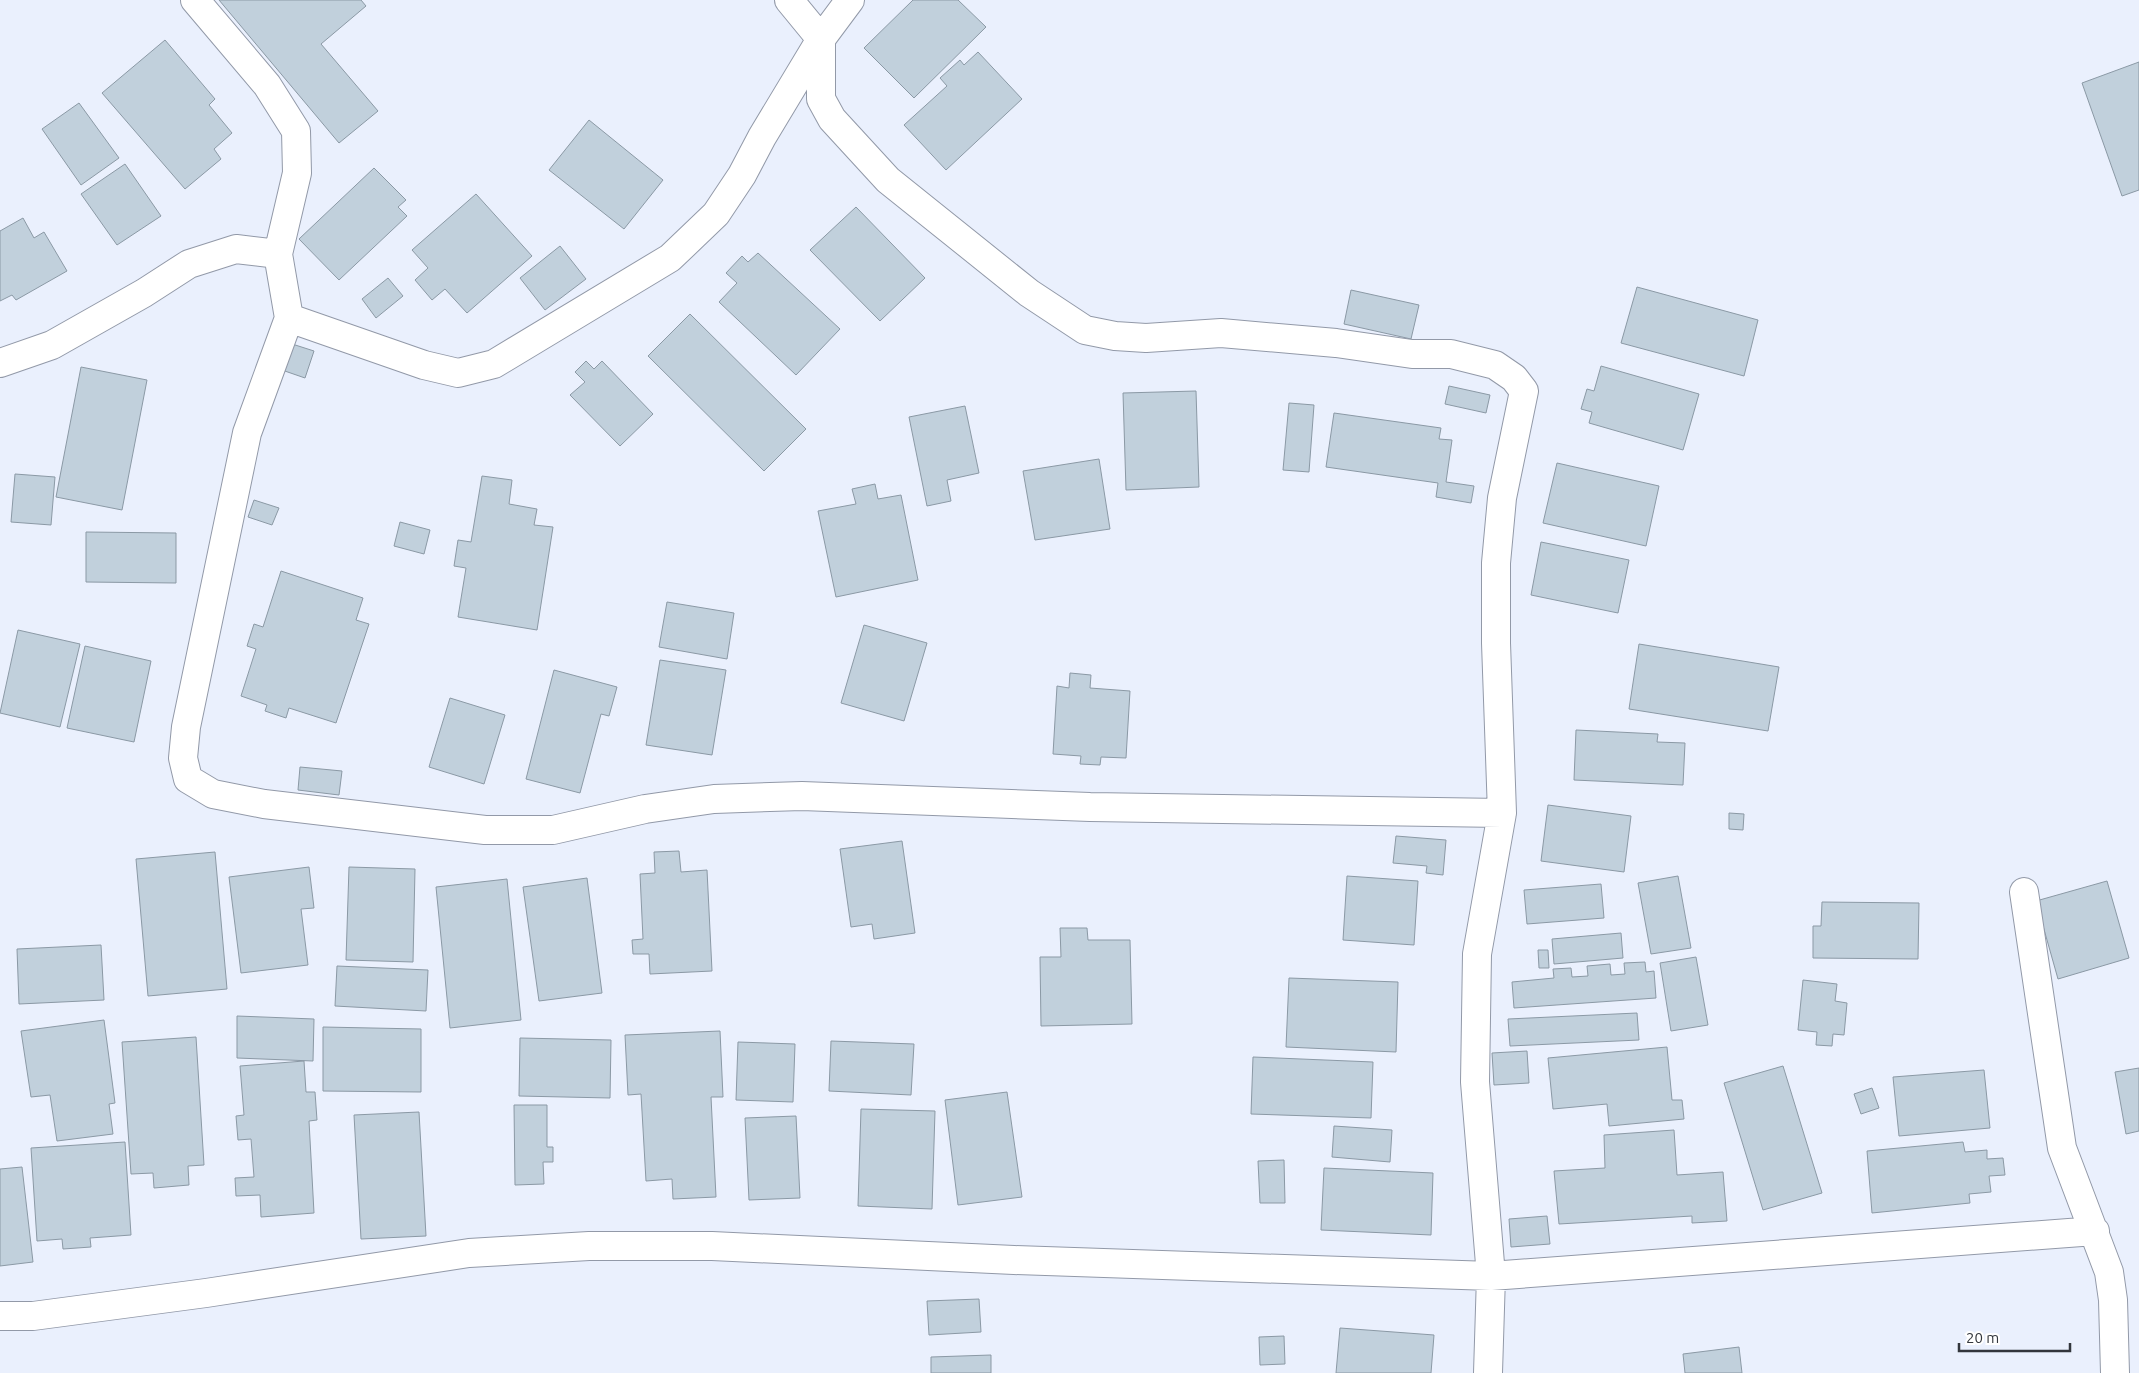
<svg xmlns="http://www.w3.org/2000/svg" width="2139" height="1373" font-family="Ubuntu,sans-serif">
  <rect width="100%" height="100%" fill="#eaf0fd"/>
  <path fill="#c1d0dc" stroke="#8b99a5" d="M 219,0 L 361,0 L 366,6 L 321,44 L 378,111 L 339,143 Z
    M 913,0 L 958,0 L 986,27 L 914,98 L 864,48 Z
    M 165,40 L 215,99 L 209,105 L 232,133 L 214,149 L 221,159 L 185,189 L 102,93 Z
    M 978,52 L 1022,99 L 946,170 L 904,125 L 947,86 L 940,78 L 960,60 L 964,65 Z
    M 2139,62 L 2139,190 L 2122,196 L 2082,83 Z
    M 79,103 L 119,158 L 81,185 L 42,129 Z
    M 589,120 L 663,180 L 624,229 L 549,170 Z
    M 125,164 L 161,216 L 117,245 L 81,194 Z
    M 374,168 L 406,200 L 398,207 L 407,216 L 339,280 L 299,239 Z
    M 476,194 L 532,256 L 467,313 L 445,289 L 432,300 L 415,280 L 428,268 L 412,250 Z
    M 856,207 L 925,278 L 880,321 L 810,250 Z
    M 23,218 L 34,238 L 44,232 L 67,271 L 16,300 L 12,295 L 0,301 L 0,231 Z
    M 560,246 L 586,279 L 545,310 L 520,278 Z
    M 758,253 L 840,329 L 796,375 L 719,302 L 737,283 L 726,273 L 742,256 L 748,262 Z
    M 388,278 L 403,296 L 376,318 L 362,299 Z
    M 1637,287 L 1758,320 L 1744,376 L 1621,343 Z
    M 1351,290 L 1419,305 L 1411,339 L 1344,324 Z
    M 690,314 L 806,429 L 764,471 L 648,356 Z
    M 289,343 L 314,351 L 305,378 L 279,369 Z
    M 586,361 L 594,369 L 602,361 L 653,414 L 620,446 L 570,395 L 585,382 L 575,372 Z
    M 1601,366 L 1699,394 L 1683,450 L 1589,423 L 1592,412 L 1581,409 L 1587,389 L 1594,391 Z
    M 81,367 L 147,380 L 122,510 L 56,497 Z
    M 1449,386 L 1490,395 L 1486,413 L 1445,404 Z
    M 1196,391 L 1199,487 L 1126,490 L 1123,393 Z
    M 1289,403 L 1314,405 L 1309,472 L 1283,470 Z
    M 965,406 L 979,473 L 947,480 L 951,501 L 927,506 L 909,417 Z
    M 1334,413 L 1441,428 L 1439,439 L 1452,440 L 1446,482 L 1474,486 L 1471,503 L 1436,497 L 1438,483 L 1326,467 Z
    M 1099,459 L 1110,529 L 1035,540 L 1023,471 Z
    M 1557,463 L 1659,486 L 1646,546 L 1543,523 Z
    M 15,474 L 55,477 L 51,525 L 11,522 Z
    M 482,476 L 512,480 L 509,504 L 537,509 L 534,525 L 553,527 L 537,630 L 458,617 L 466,568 L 454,566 L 458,540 L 471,542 Z
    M 875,484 L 878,499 L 901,495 L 918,580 L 836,597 L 818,511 L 856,504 L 852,489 Z
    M 254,500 L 279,508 L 272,525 L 248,517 Z
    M 400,522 L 430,530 L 424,554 L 394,546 Z
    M 86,532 L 176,533 L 176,583 L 86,582 Z
    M 1541,542 L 1629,560 L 1618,613 L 1531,595 Z
    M 281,571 L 363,598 L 356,620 L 369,624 L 336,723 L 289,708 L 286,718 L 265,711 L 267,705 L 241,696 L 256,649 L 247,646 L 254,624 L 263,627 Z
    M 667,602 L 734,613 L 727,659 L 659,647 Z
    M 864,625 L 927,643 L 904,721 L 841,703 Z
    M 18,630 L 80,644 L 60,727 L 0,713 Z
    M 1639,644 L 1779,667 L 1768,731 L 1629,709 Z
    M 85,646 L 151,661 L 134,742 L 67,728 Z
    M 660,660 L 726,670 L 712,755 L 646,745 Z
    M 554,670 L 617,687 L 609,716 L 601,714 L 580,793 L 526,779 Z
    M 1070,673 L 1091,675 L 1090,688 L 1130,691 L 1126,758 L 1101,757 L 1100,765 L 1080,764 L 1081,756 L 1053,754 L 1057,686 L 1069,688 Z
    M 450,698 L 505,715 L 484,784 L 429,767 Z
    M 1576,730 L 1658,734 L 1657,742 L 1685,743 L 1683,785 L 1574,780 Z
    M 300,767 L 342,771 L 339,795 L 298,790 Z
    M 1548,805 L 1631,816 L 1624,872 L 1541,861 Z
    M 1729,813 L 1744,814 L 1743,830 L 1729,829 Z
    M 1396,836 L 1446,840 L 1443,875 L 1426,873 L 1427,866 L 1393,863 Z
    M 902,841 L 915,933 L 874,939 L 872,924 L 851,927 L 840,849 Z
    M 679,851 L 681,872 L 707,870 L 712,971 L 650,974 L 649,954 L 633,954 L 632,940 L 643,939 L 640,874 L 655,873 L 654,852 Z
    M 215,852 L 227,989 L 148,996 L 136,859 Z
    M 309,867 L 314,908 L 301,909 L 308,965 L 241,973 L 229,877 Z
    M 349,867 L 415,869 L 413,962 L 346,960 Z
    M 1347,876 L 1418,881 L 1414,945 L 1343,940 Z
    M 1678,876 L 1691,948 L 1651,954 L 1638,883 Z
    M 587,878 L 602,993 L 539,1001 L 523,887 Z
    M 507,879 L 521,1020 L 450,1028 L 436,887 Z
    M 2107,881 L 2129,958 L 2058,979 L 2036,901 Z
    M 1601,884 L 1604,918 L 1527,924 L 1524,890 Z
    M 1822,902 L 1919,903 L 1918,959 L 1813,958 L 1813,926 L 1821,926 Z
    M 1060,928 L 1087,928 L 1088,940 L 1130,940 L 1132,1024 L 1041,1026 L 1040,957 L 1061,957 Z
    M 1621,933 L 1623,958 L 1554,964 L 1552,939 Z
    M 101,945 L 104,1000 L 19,1004 L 17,949 Z
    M 1538,950 L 1548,950 L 1549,968 L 1539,968 Z
    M 1696,957 L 1708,1025 L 1671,1031 L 1660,963 Z
    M 1645,962 L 1646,972 L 1654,971 L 1656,998 L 1514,1008 L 1512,982 L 1554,978 L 1553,969 L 1571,968 L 1572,977 L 1588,976 L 1587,966 L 1610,964 L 1611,975 L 1625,974 L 1624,963 Z
    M 337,966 L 428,970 L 426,1011 L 335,1006 Z
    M 1289,978 L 1398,982 L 1396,1052 L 1286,1047 Z
    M 1803,980 L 1837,984 L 1835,1001 L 1847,1003 L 1844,1035 L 1833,1034 L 1832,1046 L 1816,1045 L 1817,1032 L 1798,1030 Z
    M 1637,1013 L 1639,1040 L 1510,1046 L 1508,1019 Z
    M 237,1016 L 314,1019 L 313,1061 L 237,1058 Z
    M 104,1020 L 115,1103 L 109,1104 L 113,1134 L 57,1141 L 50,1095 L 31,1097 L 21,1031 Z
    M 323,1027 L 421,1029 L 421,1092 L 323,1091 Z
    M 720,1031 L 723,1097 L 711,1097 L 716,1197 L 673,1199 L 672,1179 L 646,1181 L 641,1094 L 628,1095 L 625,1035 Z
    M 196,1037 L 204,1165 L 188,1166 L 189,1185 L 154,1188 L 153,1173 L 131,1174 L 122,1042 Z
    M 520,1038 L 611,1040 L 610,1098 L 519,1096 Z
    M 831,1041 L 914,1044 L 911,1095 L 829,1091 Z
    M 738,1042 L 795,1044 L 793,1102 L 736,1100 Z
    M 1667,1047 L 1672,1100 L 1682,1100 L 1684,1119 L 1609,1126 L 1607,1104 L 1553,1109 L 1548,1058 Z
    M 1527,1051 L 1529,1083 L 1494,1085 L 1492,1053 Z
    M 1253,1057 L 1373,1062 L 1371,1118 L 1251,1114 Z
    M 304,1061 L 306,1092 L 315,1092 L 317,1120 L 309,1121 L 314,1213 L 261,1217 L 260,1195 L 236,1196 L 235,1178 L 254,1177 L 251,1139 L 238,1140 L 236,1116 L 244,1115 L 240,1066 Z
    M 1783,1066 L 1822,1193 L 1763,1210 L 1724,1083 Z
    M 2139,1068 L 2139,1131 L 2126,1134 L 2115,1072 Z
    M 1984,1070 L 1990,1128 L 1899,1136 L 1893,1077 Z
    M 1872,1088 L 1879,1108 L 1861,1114 L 1854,1094 Z
    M 1007,1092 L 1022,1197 L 958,1205 L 945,1100 Z
    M 514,1105 L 547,1105 L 547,1147 L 553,1147 L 553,1162 L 543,1162 L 544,1184 L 515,1185 Z
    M 861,1109 L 935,1111 L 932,1209 L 858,1206 Z
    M 419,1112 L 426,1236 L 361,1239 L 354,1115 Z
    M 796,1116 L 800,1198 L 749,1200 L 745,1118 Z
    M 1334,1126 L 1392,1130 L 1390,1162 L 1332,1157 Z
    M 1674,1130 L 1677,1175 L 1723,1172 L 1727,1221 L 1692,1223 L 1692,1216 L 1559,1224 L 1554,1171 L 1605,1168 L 1604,1135 Z
    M 125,1142 L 131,1235 L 90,1238 L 91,1247 L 63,1249 L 62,1239 L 37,1241 L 31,1148 Z
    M 1963,1142 L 1965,1152 L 1987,1150 L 1987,1159 L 2003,1158 L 2005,1175 L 1989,1176 L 1991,1192 L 1969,1194 L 1970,1203 L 1872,1213 L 1867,1151 Z
    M 1284,1160 L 1285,1203 L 1260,1203 L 1258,1161 Z
    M 22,1167 L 33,1262 L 0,1266 L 0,1169 Z
    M 1324,1168 L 1433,1173 L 1431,1235 L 1321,1230 Z
    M 1547,1216 L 1550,1244 L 1511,1247 L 1509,1219 Z
    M 979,1299 L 981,1332 L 929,1335 L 927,1301 Z
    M 1340,1328 L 1434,1335 L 1431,1373 L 1336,1373 Z
    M 1284,1336 L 1285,1364 L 1260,1365 L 1259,1337 Z
    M 1739,1347 L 1742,1373 L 1685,1373 L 1683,1354 Z
    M 991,1355 L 991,1373 L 931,1373 L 931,1357 Z"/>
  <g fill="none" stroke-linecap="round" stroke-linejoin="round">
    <defs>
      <path id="minor" d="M 195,0 L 267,85 L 296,131 L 297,173 L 278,254 L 289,318 L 247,433 L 186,727 L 183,758 L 188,779 L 213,794 L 264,804 L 485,830 L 553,830 L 645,809 L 714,799 L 802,796 L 1090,807 L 1502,813
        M 789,0 L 821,39 L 821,99 L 832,119 L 888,180 L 1029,293 L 1085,330 L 1115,336 L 1146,338 L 1221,333 L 1336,343 L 1412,354 L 1451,354 L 1495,365 L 1514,378 L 1524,391 L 1502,498 L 1496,563 L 1496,643 L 1502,813 L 1477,954 L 1475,1082 L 1491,1276 L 1488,1373
        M 289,318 L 424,365 L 458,373 L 494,364 L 670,258 L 716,214 L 742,175 L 762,137 L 821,39 L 850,0
        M 0,363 L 52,345 L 144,293 L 189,264 L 236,249 L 278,254
        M 2024,892 L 2062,1148 L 2109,1272 L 2113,1300 L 2115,1373
        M 0,1316 L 33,1316 L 206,1293 L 469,1253 L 589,1246 L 712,1246 L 1014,1260 L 1491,1276 L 2095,1231"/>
    </defs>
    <use href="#minor" stroke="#9299a8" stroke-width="30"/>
    <use href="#minor" stroke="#fff" stroke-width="28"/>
  </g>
  <path d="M1959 1343v8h111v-8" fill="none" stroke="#32363c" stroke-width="2.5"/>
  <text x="1966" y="1343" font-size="15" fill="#32363c" stroke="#ffffff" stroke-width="4" paint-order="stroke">20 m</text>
</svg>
